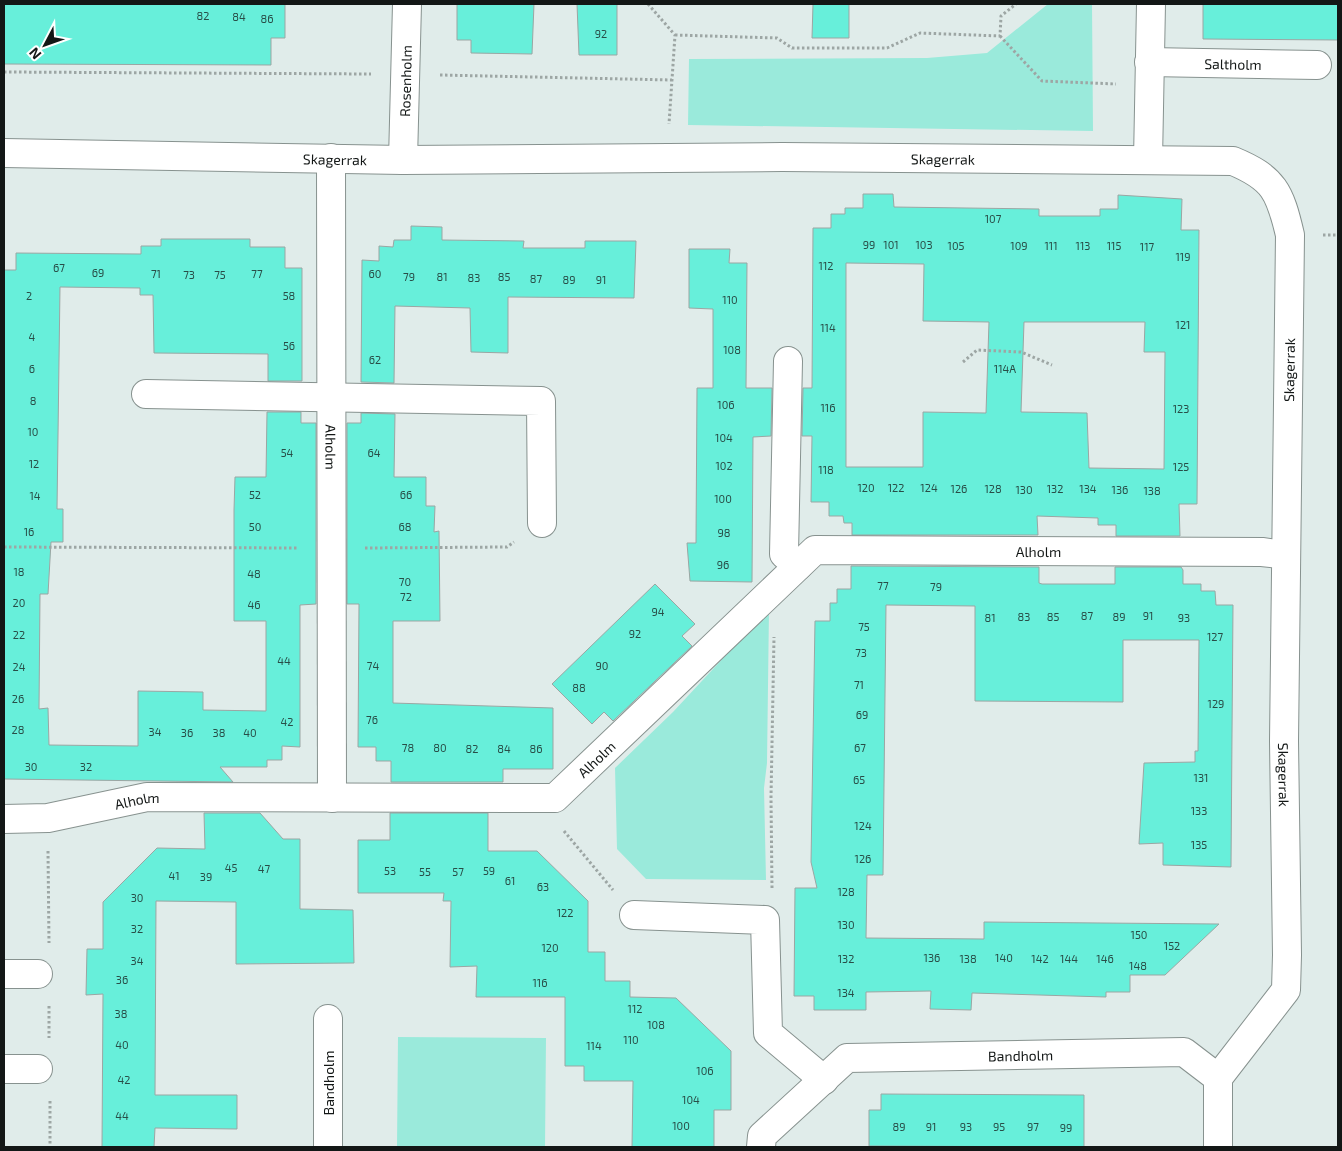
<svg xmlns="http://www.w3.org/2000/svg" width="1342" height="1151" font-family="'Exo 2',sans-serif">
  <rect width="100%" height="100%" fill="#e0ecea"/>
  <path fill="#9aeadb" d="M 1048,4 L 1092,4 L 1093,131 L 688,125 L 689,59 L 927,58 L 987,53 Z
    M 769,609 L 767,763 L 764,788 L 766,880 L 646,879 L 617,849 L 615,768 L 673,712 Z
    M 398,1037 L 546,1038 L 545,1147 L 397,1147 Z"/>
  <path fill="#67efda" stroke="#9ba6a3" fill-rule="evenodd" d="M 4,4 L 285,4 L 285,38 L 271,38 L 271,65 L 4,64 Z
    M 457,4 L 534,4 L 532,54 L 471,53 L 471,40 L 457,40 Z
    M 577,4 L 617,4 L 617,55 L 579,55 Z
    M 813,4 L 849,4 L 849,38 L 812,38 Z
    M 1203,4 L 1338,4 L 1338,40 L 1203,39 Z
    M 863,194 L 893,194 L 894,207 L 1039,209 L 1039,216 L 1100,216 L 1100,209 L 1118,209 L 1118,195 L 1182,199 L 1181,230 L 1199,230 L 1197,504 L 1179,504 L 1180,536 L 1116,536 L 1116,525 L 1098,525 L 1098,518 L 1037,516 L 1038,535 L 852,535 L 852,523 L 844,523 L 843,516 L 829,516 L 829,502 L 811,502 L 812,436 L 802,436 L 803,388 L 812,388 L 813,228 L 831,228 L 831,214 L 845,214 L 845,208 L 863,208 ZM 846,263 L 924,264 L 923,321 L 989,322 L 986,413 L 923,412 L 923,467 L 846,467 ZM 1024,322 L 1145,322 L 1144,352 L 1165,352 L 1164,469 L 1089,468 L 1087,413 L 1021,412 Z
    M 411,226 L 442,227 L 442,240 L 524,241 L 523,248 L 585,248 L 585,241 L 636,241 L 634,298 L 508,297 L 508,353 L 471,352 L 470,308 L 395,306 L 394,383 L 361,382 L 362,260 L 379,261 L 379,246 L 393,247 L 394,240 L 411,240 Z
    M 161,239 L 250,239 L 250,247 L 285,247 L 285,268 L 302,268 L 302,381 L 268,381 L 268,354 L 154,353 L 153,295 L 140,295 L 140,288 L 60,287 L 57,509 L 63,509 L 63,542 L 51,542 L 48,594 L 40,594 L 39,709 L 48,708 L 49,745 L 138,746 L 138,691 L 203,692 L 203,710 L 266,711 L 266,621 L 234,621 L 234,510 L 235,477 L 266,477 L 267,412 L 301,412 L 301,423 L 316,423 L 316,604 L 300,605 L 300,747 L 282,746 L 282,760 L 267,760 L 267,767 L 220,767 L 233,782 L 4,779 L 4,270 L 16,270 L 16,253 L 141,254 L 141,246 L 161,246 Z
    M 689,249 L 730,249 L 729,263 L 747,263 L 746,388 L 772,388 L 771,436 L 753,437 L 752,582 L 690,581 L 687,543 L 696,543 L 697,388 L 713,388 L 713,309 L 689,308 Z
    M 361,413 L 395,414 L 394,477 L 426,477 L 426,506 L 435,506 L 434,532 L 439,531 L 440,621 L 393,621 L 393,703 L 553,708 L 553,769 L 503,769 L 503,782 L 391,782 L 391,761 L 376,761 L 376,747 L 358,747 L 359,604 L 347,604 L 347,423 L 361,423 Z
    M 851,566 L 1039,567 L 1039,583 L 1042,584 L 1115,584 L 1115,567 L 1181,567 L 1183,570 L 1183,584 L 1201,584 L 1201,591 L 1215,591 L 1216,605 L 1233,605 L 1231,867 L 1163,865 L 1163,843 L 1139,844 L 1144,763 L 1195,762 L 1195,751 L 1198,751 L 1199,640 L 1123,640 L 1123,702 L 975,701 L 975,606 L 886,605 L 883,875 L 867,875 L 866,938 L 984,939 L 984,922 L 1219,924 L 1165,975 L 1130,975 L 1130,992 L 1106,992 L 1106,997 L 972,993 L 971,1010 L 930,1009 L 931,991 L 866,992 L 866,1010 L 814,1010 L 814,996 L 794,996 L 795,888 L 817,888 L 811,862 L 815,621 L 830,621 L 830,603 L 837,603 L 837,589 L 851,589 Z
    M 655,584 L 695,624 L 682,636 L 692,646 L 613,721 L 604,712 L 592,724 L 552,684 Z
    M 204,813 L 260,813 L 283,839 L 300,839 L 300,909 L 353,910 L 354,963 L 236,964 L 236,902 L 156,901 L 155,1095 L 237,1095 L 237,1129 L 155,1128 L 154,1147 L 102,1147 L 103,994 L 86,995 L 87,949 L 103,949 L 103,902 L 157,848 L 205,849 Z
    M 390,813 L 488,813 L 488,851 L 537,851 L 588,901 L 588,952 L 605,952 L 605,981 L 630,981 L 630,997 L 676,998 L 731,1051 L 731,1110 L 714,1110 L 714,1147 L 632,1147 L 633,1081 L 584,1081 L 584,1066 L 565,1066 L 565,997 L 476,997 L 477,966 L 450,967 L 451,901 L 443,901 L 444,893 L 358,893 L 358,840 L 390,840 Z
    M 881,1094 L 1084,1095 L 1084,1147 L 869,1146 L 869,1110 L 881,1110 Z"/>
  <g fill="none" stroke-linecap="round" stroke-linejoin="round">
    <defs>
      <g id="street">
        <path id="s1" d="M 1149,62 L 1317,65"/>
        <path id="s2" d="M 4,153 L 403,160 L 782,157 L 1233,161 C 1274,178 1280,192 1290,235 L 1284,741 L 1287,955 L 1286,990 L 1218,1078 L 1218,1147"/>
        <path id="s3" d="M 331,158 L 332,798"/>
        <path id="s4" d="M 403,160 L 407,4"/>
        <path d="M 1148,160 L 1151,4"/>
        <path d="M 788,361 L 784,554 L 798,566"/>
        <path d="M 146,394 L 541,401 L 542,523"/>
        <path id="s5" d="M 4,819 L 48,818 L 147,797 L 555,798 L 815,550 L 1262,552 L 1286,555"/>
        <path d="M 634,915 L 765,920 L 768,1033 L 824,1080"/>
        <path d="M 4,974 L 38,974"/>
        <path d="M 328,1019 L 328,1147"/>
        <path d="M 4,1069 L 38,1069"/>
        <path id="s6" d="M 761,1147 L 762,1136 L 847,1058 L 1184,1052 L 1218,1078"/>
      </g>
    </defs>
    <use href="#street" stroke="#87928f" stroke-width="30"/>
    <path stroke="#9da6a4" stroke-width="3" stroke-dasharray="2.5 2.5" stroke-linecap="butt" d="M 648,4 L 675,35 L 669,124
      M 675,35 L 777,38 L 792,48 L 887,48 L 920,33 L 1000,36 L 1001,16 L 1016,4
      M 1000,36 L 1042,81 L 1116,84
      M 4,72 L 371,74
      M 440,75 L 672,80
      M 1323,235 L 1338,235
      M 963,362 L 977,350 L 1021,352 L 1052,365
      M 4,547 L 299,548
      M 365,548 L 507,547 L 514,542
      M 564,831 L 613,890
      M 48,851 L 49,943
      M 772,888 L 771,797 L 774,637
      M 49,1006 L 49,1038
      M 50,1101 L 50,1147"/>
    <use href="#street" stroke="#fff" stroke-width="28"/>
  </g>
  <g text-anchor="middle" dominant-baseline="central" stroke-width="4" stroke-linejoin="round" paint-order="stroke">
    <g font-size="11" fill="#284d47">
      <text x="203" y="15">82</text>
      <text x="239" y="16">84</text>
      <text x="267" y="18">86</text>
      <text x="601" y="33">92</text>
      <text x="993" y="218">107</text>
      <text x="869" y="244">99</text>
      <text x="891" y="244">101</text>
      <text x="924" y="244">103</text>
      <text x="956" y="245">105</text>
      <text x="1019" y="245">109</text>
      <text x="1051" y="245">111</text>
      <text x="1083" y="245">113</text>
      <text x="1114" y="245">115</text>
      <text x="1147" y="246">117</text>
      <text x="1183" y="256">119</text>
      <text x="826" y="265">112</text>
      <text x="59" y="267">67</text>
      <text x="98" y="272">69</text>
      <text x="156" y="273">71</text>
      <text x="257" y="273">77</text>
      <text x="375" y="273">60</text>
      <text x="189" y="274">73</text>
      <text x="220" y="274">75</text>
      <text x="409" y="276">79</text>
      <text x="442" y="276">81</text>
      <text x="504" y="276">85</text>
      <text x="474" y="277">83</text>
      <text x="536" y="278">87</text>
      <text x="569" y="279">89</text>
      <text x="601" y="279">91</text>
      <text x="29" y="295">2</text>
      <text x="289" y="295">58</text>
      <text x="730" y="299">110</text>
      <text x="1183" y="324">121</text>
      <text x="828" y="327">114</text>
      <text x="32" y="336">4</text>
      <text x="289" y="345">56</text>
      <text x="732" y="349">108</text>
      <text x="375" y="359">62</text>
      <text x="32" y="368">6</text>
      <text x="1005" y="368">114A</text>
      <text x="33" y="400">8</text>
      <text x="726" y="404">106</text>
      <text x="828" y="407">116</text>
      <text x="1181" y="408">123</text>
      <text x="33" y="431">10</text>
      <text x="724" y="437">104</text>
      <text x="287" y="452">54</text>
      <text x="374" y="452">64</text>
      <text x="34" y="463">12</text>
      <text x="724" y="465">102</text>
      <text x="1181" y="466">125</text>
      <text x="826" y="469">118</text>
      <text x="866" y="487">120</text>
      <text x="896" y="487">122</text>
      <text x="929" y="487">124</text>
      <text x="959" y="488">126</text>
      <text x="993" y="488">128</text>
      <text x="1055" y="488">132</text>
      <text x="1088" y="488">134</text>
      <text x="1024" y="489">130</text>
      <text x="1120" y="489">136</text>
      <text x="1152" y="490">138</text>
      <text x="255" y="494">52</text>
      <text x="406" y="494">66</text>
      <text x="35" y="495">14</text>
      <text x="723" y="498">100</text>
      <text x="255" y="526">50</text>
      <text x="405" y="526">68</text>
      <text x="29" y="531">16</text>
      <text x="724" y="532">98</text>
      <text x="723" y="564">96</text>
      <text x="19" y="571">18</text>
      <text x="254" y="573">48</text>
      <text x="405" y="581">70</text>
      <text x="883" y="585">77</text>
      <text x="936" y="586">79</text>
      <text x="406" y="596">72</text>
      <text x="19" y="602">20</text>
      <text x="254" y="604">46</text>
      <text x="658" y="611">94</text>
      <text x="1087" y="615">87</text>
      <text x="1148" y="615">91</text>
      <text x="1024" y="616">83</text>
      <text x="1053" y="616">85</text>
      <text x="1119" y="616">89</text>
      <text x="990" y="617">81</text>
      <text x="1184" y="617">93</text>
      <text x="864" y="626">75</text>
      <text x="635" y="633">92</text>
      <text x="19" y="634">22</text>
      <text x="1215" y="636">127</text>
      <text x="861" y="652">73</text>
      <text x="284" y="660">44</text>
      <text x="373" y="665">74</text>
      <text x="602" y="665">90</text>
      <text x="19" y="666">24</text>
      <text x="859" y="684">71</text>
      <text x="579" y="687">88</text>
      <text x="18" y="698">26</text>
      <text x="1216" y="703">129</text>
      <text x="862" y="714">69</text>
      <text x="372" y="719">76</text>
      <text x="287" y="721">42</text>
      <text x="18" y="729">28</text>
      <text x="155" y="731">34</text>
      <text x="187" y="732">36</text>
      <text x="219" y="732">38</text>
      <text x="250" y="732">40</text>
      <text x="408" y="747">78</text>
      <text x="440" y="747">80</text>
      <text x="860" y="747">67</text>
      <text x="472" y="748">82</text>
      <text x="504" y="748">84</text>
      <text x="536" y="748">86</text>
      <text x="31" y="766">30</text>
      <text x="86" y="766">32</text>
      <text x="1201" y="777">131</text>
      <text x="859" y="779">65</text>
      <text x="1199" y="810">133</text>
      <text x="863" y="825">124</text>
      <text x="1199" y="844">135</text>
      <text x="863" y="858">126</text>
      <text x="231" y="867">45</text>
      <text x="264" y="868">47</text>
      <text x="390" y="870">53</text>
      <text x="489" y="870">59</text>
      <text x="425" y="871">55</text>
      <text x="458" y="871">57</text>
      <text x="174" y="875">41</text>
      <text x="206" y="876">39</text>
      <text x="510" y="880">61</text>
      <text x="543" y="886">63</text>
      <text x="846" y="891">128</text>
      <text x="137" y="897">30</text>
      <text x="565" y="912">122</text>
      <text x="846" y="924">130</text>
      <text x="137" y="928">32</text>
      <text x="1139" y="934">150</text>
      <text x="1172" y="945">152</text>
      <text x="550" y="947">120</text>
      <text x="932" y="957">136</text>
      <text x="1004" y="957">140</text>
      <text x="846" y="958">132</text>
      <text x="968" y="958">138</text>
      <text x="1040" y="958">142</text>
      <text x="1069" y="958">144</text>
      <text x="1105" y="958">146</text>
      <text x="137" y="960">34</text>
      <text x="1138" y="965">148</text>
      <text x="122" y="979">36</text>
      <text x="540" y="982">116</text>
      <text x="846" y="992">134</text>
      <text x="635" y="1008">112</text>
      <text x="121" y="1013">38</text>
      <text x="656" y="1024">108</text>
      <text x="631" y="1039">110</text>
      <text x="122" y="1044">40</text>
      <text x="594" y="1045">114</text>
      <text x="705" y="1070">106</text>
      <text x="124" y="1079">42</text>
      <text x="691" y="1099">104</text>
      <text x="122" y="1115">44</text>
      <text x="681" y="1125">100</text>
      <text x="899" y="1126">89</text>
      <text x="931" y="1126">91</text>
      <text x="966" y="1126">93</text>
      <text x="999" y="1126">95</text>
      <text x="1033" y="1126">97</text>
      <text x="1066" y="1127">99</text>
    </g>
    <g font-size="14" fill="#131716" stroke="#fff">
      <text stroke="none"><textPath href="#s1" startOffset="84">Saltholm</textPath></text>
      <text stroke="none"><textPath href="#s4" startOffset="79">Rosenholm</textPath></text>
      <text stroke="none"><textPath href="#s2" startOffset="939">Skagerrak</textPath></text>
      <text stroke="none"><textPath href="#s2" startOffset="331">Skagerrak</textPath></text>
      <text transform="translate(1289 370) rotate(-89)">Skagerrak</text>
      <text stroke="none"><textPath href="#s3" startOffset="289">Alholm</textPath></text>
      <text stroke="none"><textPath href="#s5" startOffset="1136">Alholm</textPath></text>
      <text stroke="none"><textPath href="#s5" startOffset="610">Alholm</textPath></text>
      <text stroke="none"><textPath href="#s2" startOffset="1868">Skagerrak</textPath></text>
      <text stroke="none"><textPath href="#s5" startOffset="135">Alholm</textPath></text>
      <text stroke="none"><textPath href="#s6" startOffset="300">Bandholm</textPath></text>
      <text transform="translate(328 1083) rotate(-90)">Bandholm</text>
    </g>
  </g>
  <rect width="1342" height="1151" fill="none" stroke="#131716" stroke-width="10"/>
  <g transform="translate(45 45) rotate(229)" stroke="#ffffff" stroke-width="4" paint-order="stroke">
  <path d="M0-4L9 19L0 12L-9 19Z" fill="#131716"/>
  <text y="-8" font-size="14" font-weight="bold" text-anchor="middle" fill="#131716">N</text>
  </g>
</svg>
